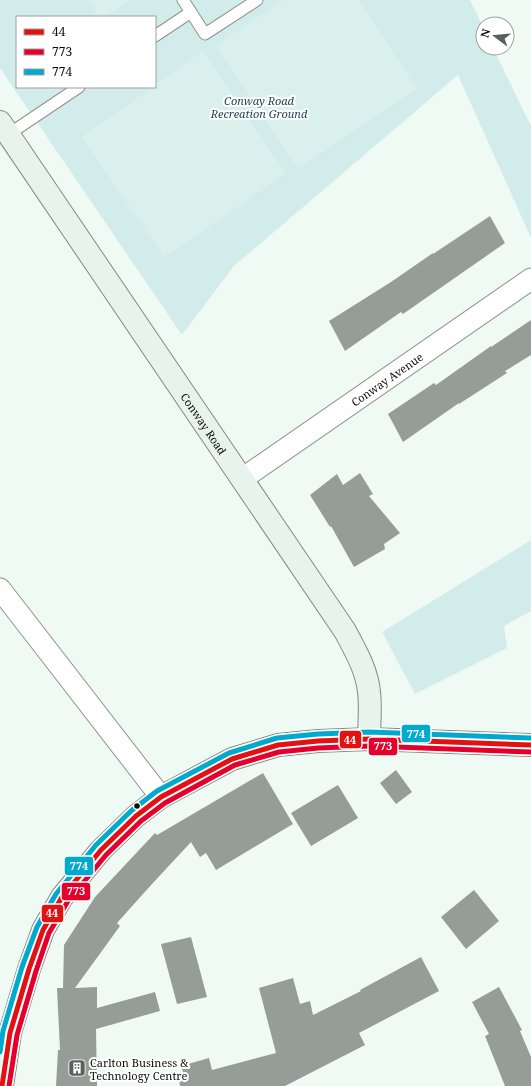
<svg xmlns="http://www.w3.org/2000/svg" width="531" height="1086" font-family="'Noto Serif',serif">
  <rect width="100%" height="100%" fill="#f0faf4"/>
  <path fill="#d2eceb" fill-rule="evenodd" d="M 0,0 L 470,0 L 483,27 L 483,48 L 493,48 L 531,126 L 531,238 L 458,75 L 234,266 L 182,335 L 0,68 ZM 17,17 L 155,17 L 155,87 L 17,87 Z
    M 531,540 L 531,611 L 504,626 L 507,648 L 415,694 L 382,632 Z"/>
  <path fill="#daf0ec" d="M 88,0 L 130,0 L 105,17 L 99,17 Z
    M 284,0 L 359,0 L 417,89 L 298,169 L 216,45 Z
    M 203,51 L 286,174 L 164,257 L 82,137 L 153,87 L 155,87 L 155,85 Z"/>
  <path fill="#969c98" d="M 490,216 L 505,243 L 403,314 L 401,312 L 345,351 L 329,321 L 391,282 L 433,253 L 433,254 Z
    M 531,320 L 531,355 L 505,371 L 507,373 L 459,404 L 459,403 L 403,442 L 388,414 L 434,383 L 436,385 L 491,346 L 491,347 Z
    M 360,473 L 373,494 L 369,496 L 400,533 L 384,544 L 385,549 L 354,567 L 331,526 L 330,527 L 310,495 L 337,474 L 343,485 Z
    M 396,770 L 412,792 L 396,804 L 380,783 Z
    M 263,773 L 293,824 L 216,870 L 206,853 L 200,857 L 191,842 L 152,884 L 117,923 L 120,926 L 75,988 L 97,987 L 97,1008 L 155,992 L 160,1011 L 96,1029 L 97,1086 L 56,1086 L 58,1050 L 60,1050 L 57,988 L 63,988 L 64,945 L 95,897 L 155,833 L 157,835 Z
    M 338,785 L 358,818 L 311,846 L 291,813 Z
    M 474,890 L 499,921 L 466,949 L 441,917 Z
    M 191,937 L 207,997 L 177,1004 L 161,944 Z
    M 421,957 L 439,991 L 359,1033 L 365,1045 L 285,1086 L 180,1086 L 179,1079 L 185,1078 L 181,1066 L 209,1058 L 212,1070 L 276,1053 L 259,988 L 293,978 L 300,1004 L 310,1001 L 313,1015 L 361,991 L 360,990 Z
    M 499,987 L 522,1030 L 520,1031 L 531,1057 L 531,1086 L 505,1086 L 485,1036 L 489,1034 L 472,1002 Z"/>
  <g fill="none" stroke-linecap="round" stroke-linejoin="round">
    <defs>
      <path id="lane" d="M 183,0 L 205,34 L 257,0
        M 155,36 L 191,12
        M 9,134 L 79,87"/>
      <g id="street">
        <path id="s1" d="M 242,479 L 531,279"/>
        <path d="M 0,589 L 161,797"/>
      </g>
      <g id="secondary">
        <path id="s2" d="M 0,122 L 345,631 C 355,650 367,670 369,692 C 371,708 369,724 369,739"/>
        <path d="M 2,1086 L 10,1033 L 29,969 L 43,930 L 62,897 L 101,850 L 136,816 L 161,797 L 232,759 L 278,745 L 318,741 L 369,739 L 531,745"/>
      </g>
    </defs>
    <use href="#lane" stroke="#8f9390" stroke-width="13"/>
    <use href="#street" stroke="#8f9390" stroke-width="23"/>
    <use href="#secondary" stroke="#858a87" stroke-width="24"/>
    <use href="#lane" stroke="#fdfefd" stroke-width="11"/>
    <use href="#street" stroke="#fdfefd" stroke-width="21"/>
    <use href="#secondary" stroke="#e9f3ee" stroke-width="22"/>
    <defs>
      <path id="bus-1" d="M 2,1086 L 10,1033 L 29,969 L 43,930 L 62,897 L 101,850 L 136,816 L 161,797 L 232,759 L 278,745 L 318,741 L 369,739 L 531,745"/>
      <path id="bus-2" d="M 9,1086 L 17,1035 L 36,971 L 49,933 L 68,901 L 106,855 L 141,821 L 165,803 L 235,765 L 279,752 L 318,748 L 369,746 L 531,752"/>
      <path id="bus-3" d="M 0,1052 L 3,1031 L 22,967 L 37,927 L 56,894 L 96,845 L 131,811 L 157,791 L 229,753 L 277,738 L 318,734 L 369,732 L 531,738"/>
    </defs>
    <use href="#bus-1" stroke="#fff" stroke-width="8"/>
    <use href="#bus-2" stroke="#fff" stroke-width="8"/>
    <use href="#bus-3" stroke="#fff" stroke-width="8"/>
    <use href="#bus-1" stroke="#e21212" stroke-width="5"/>
    <use href="#bus-2" stroke="#e4002b" stroke-width="5"/>
    <use href="#bus-3" stroke="#00a9ce" stroke-width="5"/>
  </g>
  <defs>
    <symbol id="building-square" viewBox="-11 -11 22 22"><rect x="-9" y="-9" width="18" height="18" rx="4" fill="#5c5f5d" stroke="#fff"/><path d="M-4-6H4V6H1V3H-1V6H-4ZM-2.5-4.3h1.7v1.8h-1.7ZM.8-4.3h1.7v1.8H.8ZM-2.5-1h1.7V.8h-1.7ZM.8-1h1.7V.8H.8Z" fill="#fff"/></symbol>
  </defs>
  <g fill-rule="evenodd">
    <use href="#building-square" x="67" y="1058" width="20" height="20"/>
  </g>
  <circle fill="#0c0c0c" stroke="#fff" stroke-width="1.5" cx="137" cy="806" r="3.5"/>
  <g text-anchor="middle" dominant-baseline="central" stroke-width="4" stroke-linejoin="round" paint-order="stroke">
    <g font-size="11" font-style="italic" fill="#24465b" stroke="#fff">
      <text x="259" y="100">Conway Road<tspan x="259" dy="13">Recreation Ground</tspan></text>
    </g>
    <g font-size="11" fill="#0c0c0c" stroke="#fff">
      <text stroke="none"><textPath href="#s1" startOffset="176">Conway Avenue</textPath></text>
      <text stroke="none"><textPath href="#s2" startOffset="364">Conway Road</textPath></text>
    </g>
    <g font-size="11" fill="#0c0c0c" stroke="#fff" text-anchor="start">
      <text x="90" y="1062">Carlton Business &amp;<tspan x="90" dy="13">Technology Centre</tspan></text>
    </g>
  </g>
  <g stroke="#fff" stroke-width="1.5">
    <rect x="401" y="724" width="30" height="19" rx="4" fill="#00a9ce"/>
    <rect x="339" y="730" width="23" height="19" rx="4" fill="#e21212"/>
    <rect x="368" y="737" width="30" height="19" rx="4" fill="#e4002b"/>
    <rect x="64" y="856" width="30" height="20" rx="4" fill="#00a9ce"/>
    <rect x="61" y="882" width="30" height="19" rx="4" fill="#e4002b"/>
    <rect x="41" y="904" width="23" height="19" rx="4" fill="#e21212"/>
  </g>
  <g font-size="11" text-anchor="middle" font-weight="bold" fill="#fff">
    <text x="416" y="738">774</text>
    <text x="350" y="744">44</text>
    <text x="383" y="750">773</text>
    <text x="79" y="870">774</text>
    <text x="76" y="895">773</text>
    <text x="52" y="917">44</text>
  </g>
  <rect x="16" y="16" width="140" height="72" fill="#ffffff" stroke="#9e9e9e"/>
  <rect x="24" y="29" width="20" height="6" fill="#e21212" stroke="#9e9e9e"/>
  <text x="52" y="36" font-size="12" fill="#0c0c0c">44</text>
  <rect x="24" y="49" width="20" height="6" fill="#e4002b" stroke="#9e9e9e"/>
  <text x="52" y="56" font-size="12" fill="#0c0c0c">773</text>
  <rect x="24" y="69" width="20" height="6" fill="#00a9ce" stroke="#9e9e9e"/>
  <text x="52" y="76" font-size="12" fill="#0c0c0c">774</text>
  <g transform="translate(495 36) rotate(286)"><circle r="19" fill="#ffffff" stroke="#9e9e9e"/>
  <path d="M0-3L7 15L0 10L-7 15Z" fill="#5c5f5d"/>
  <text y="-6" font-size="11" font-weight="bold" text-anchor="middle" fill="#0c0c0c">N</text>
  </g>
</svg>
